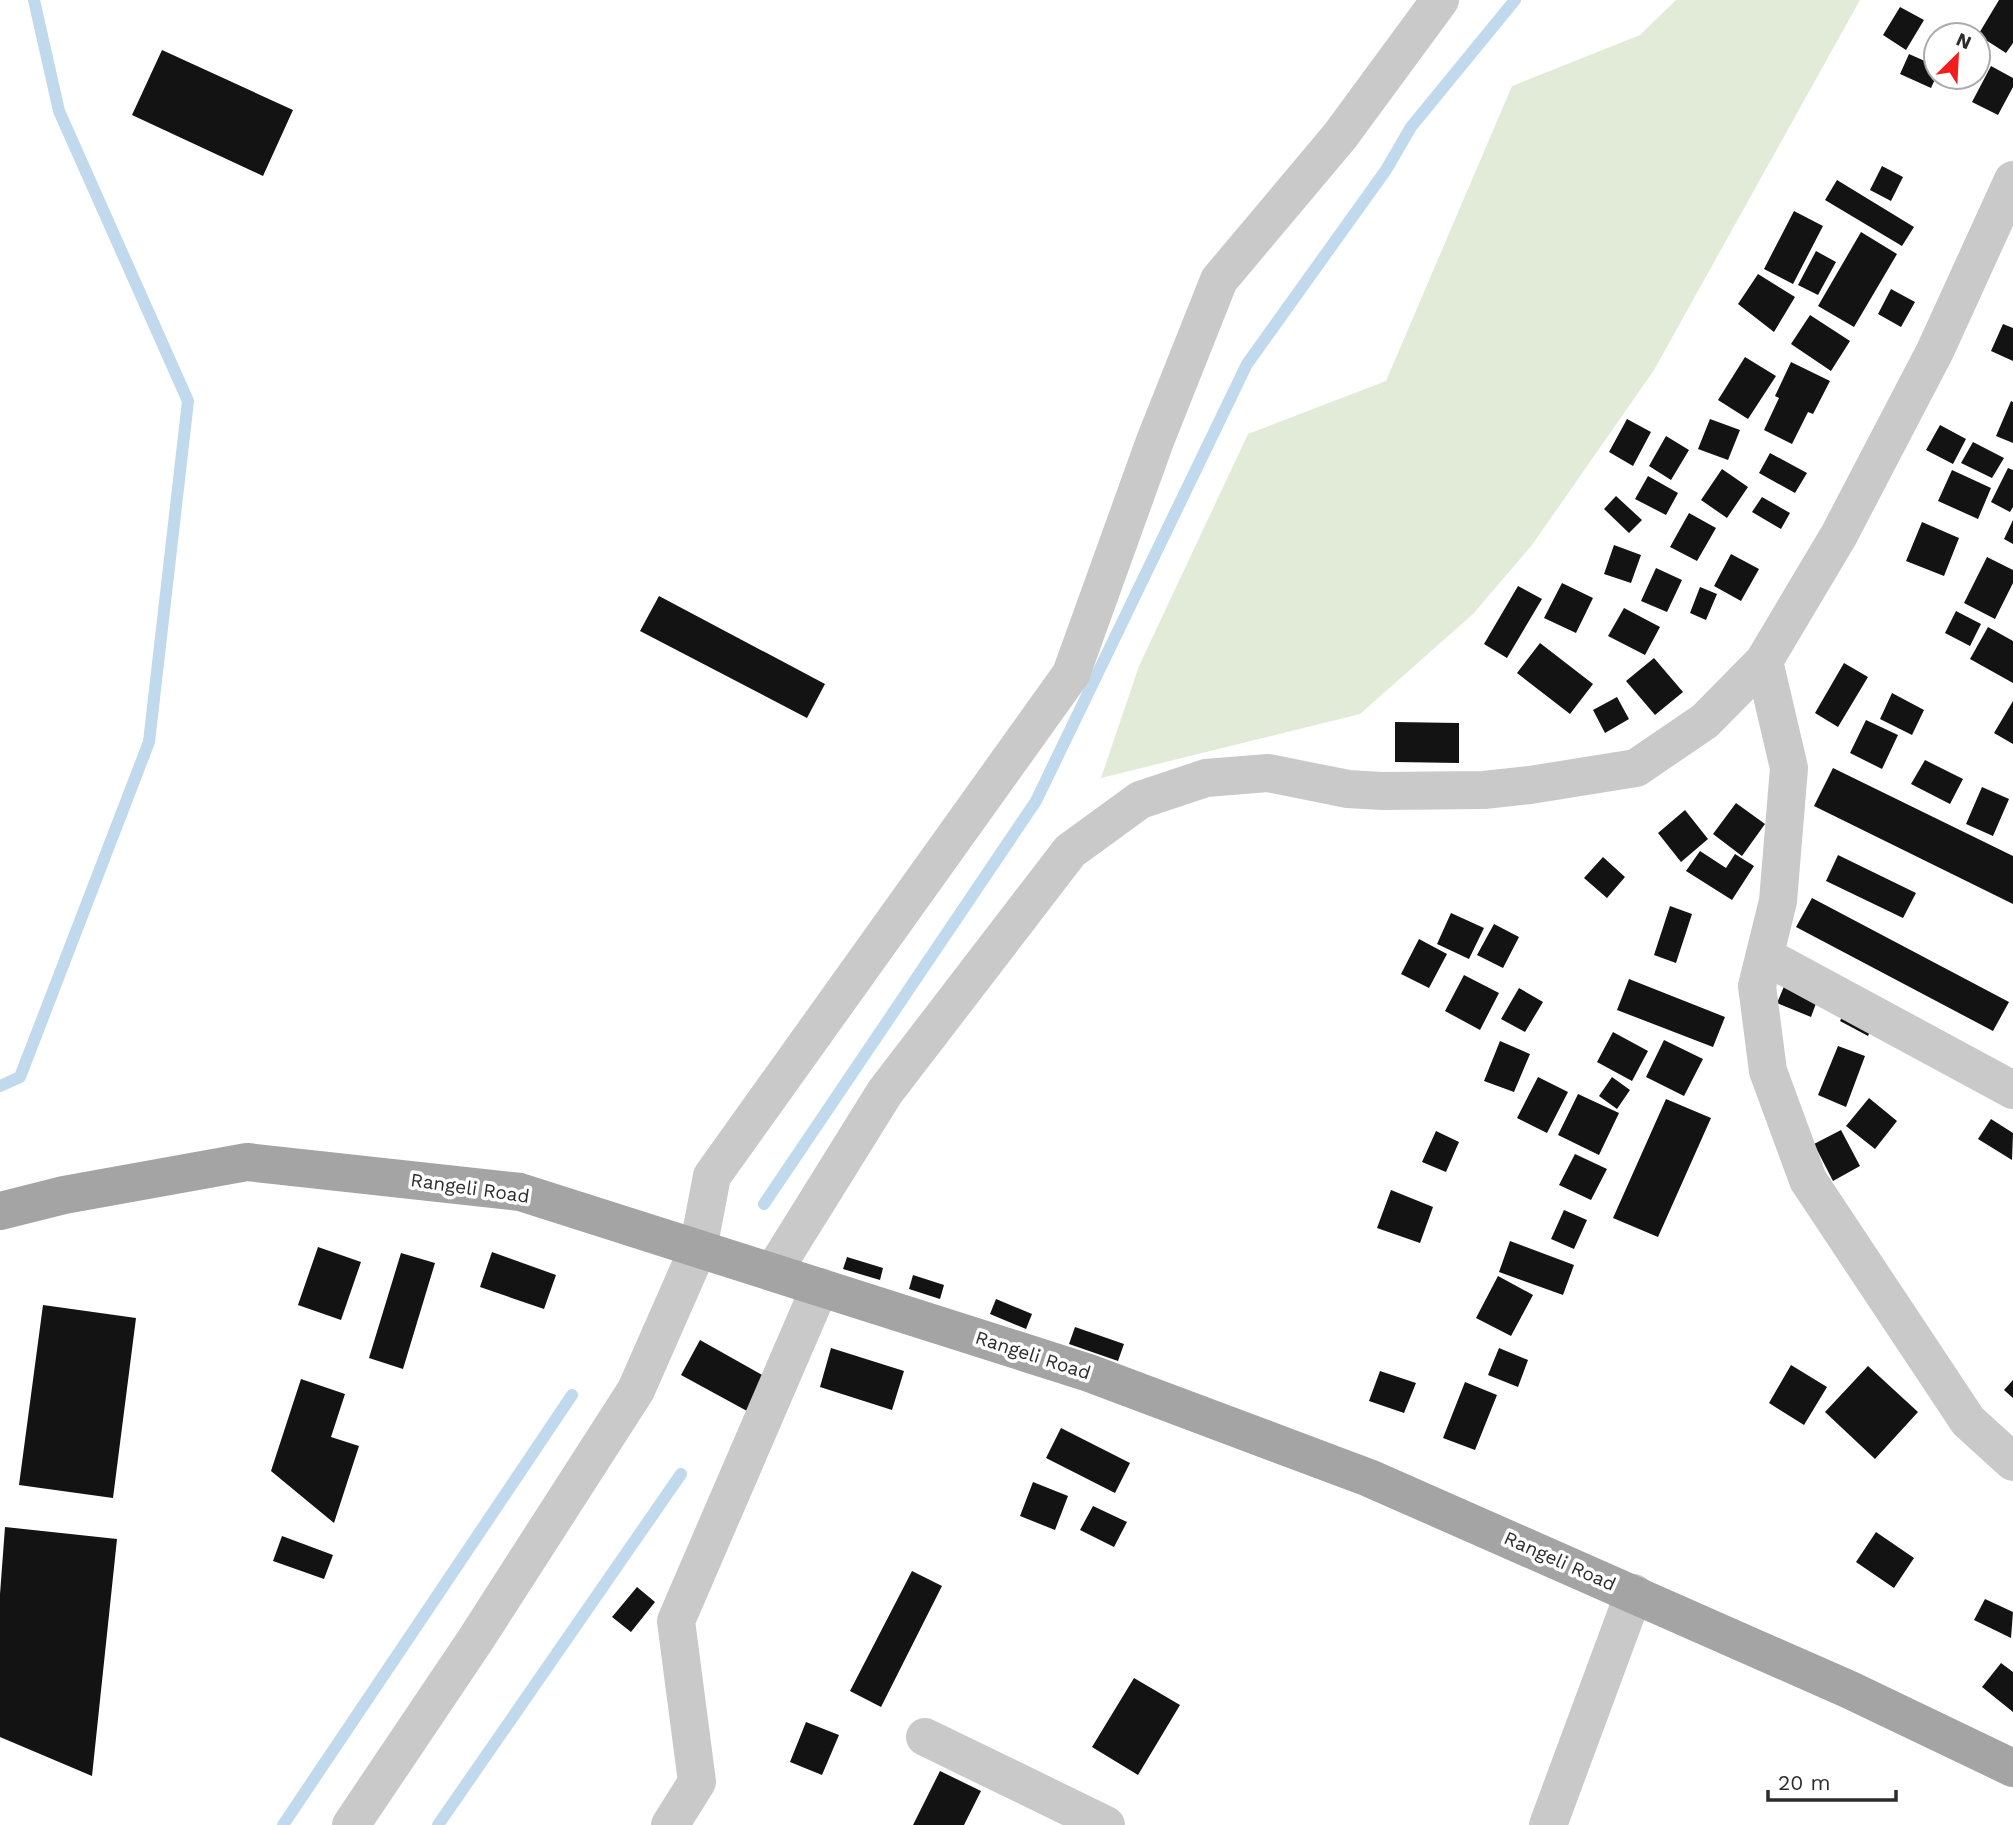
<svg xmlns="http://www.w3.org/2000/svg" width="2013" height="1825" font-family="'Work Sans',sans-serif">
  <rect width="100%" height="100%" fill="#fff"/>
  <path fill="#e1ebd7" d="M 1676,0 L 1860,0 L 1654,370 L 1532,545 L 1473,614 L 1360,714 L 1101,778 L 1139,666 L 1248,434 L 1386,381 L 1512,86 L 1640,35 Z"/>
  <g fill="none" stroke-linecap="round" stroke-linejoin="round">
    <path stroke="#c1d9ed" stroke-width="12" d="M 0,1086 L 20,1077 L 149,742 L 188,401 L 59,111 L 34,0
      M 764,1204 L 1036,801 L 1247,364 L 1386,170 L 1411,127 L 1515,0
      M 283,1825 L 572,1395
      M 438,1825 L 681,1474"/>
  </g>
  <path fill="#131313" d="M 1999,0 L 2013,0 L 2013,43 L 2006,53 L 1978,35 Z
    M 1900,7 L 1924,20 L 1906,50 L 1883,35 Z
    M 162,50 L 293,110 L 263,176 L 132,115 Z
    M 1909,54 L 1936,66 L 1936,77 L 1931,88 L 1900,74 Z
    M 1991,66 L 2013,78 L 2013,87 L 1998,115 L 1972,102 Z
    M 1882,166 L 1903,177 L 1891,201 L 1870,190 Z
    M 1837,180 L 1914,227 L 1902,246 L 1825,200 Z
    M 1794,211 L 1823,226 L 1793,284 L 1764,269 Z
    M 1861,232 L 1897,254 L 1854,327 L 1818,306 Z
    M 1816,251 L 1836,262 L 1818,295 L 1798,285 Z
    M 1758,274 L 1795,297 L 1774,332 L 1738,304 Z
    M 1891,289 L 1915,302 L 1901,327 L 1878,314 Z
    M 1810,315 L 1850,341 L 1831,371 L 1791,344 Z
    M 2003,324 L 2013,328 L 2013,361 L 1991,351 Z
    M 1745,357 L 1776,376 L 1748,419 L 1718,400 Z
    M 1791,362 L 1830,381 L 1813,414 L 1808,412 L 1792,444 L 1764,430 L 1779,398 L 1775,396 Z
    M 2011,401 L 2013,402 L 2013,443 L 1996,436 Z
    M 1627,419 L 1651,432 L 1633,466 L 1609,452 Z
    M 1710,419 L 1740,430 L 1728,460 L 1698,449 Z
    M 1940,425 L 1966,439 L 1953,464 L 1926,450 Z
    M 1666,436 L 1689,450 L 1671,480 L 1649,466 Z
    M 1973,442 L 2004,458 L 1992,478 L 1961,463 Z
    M 1770,453 L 1807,473 L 1795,493 L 1759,473 Z
    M 2008,468 L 2013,470 L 2013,507 L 2010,512 L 1991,502 Z
    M 1722,469 L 1748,487 L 1727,518 L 1701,500 Z
    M 1952,470 L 1991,488 L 1978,519 L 1938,501 Z
    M 1648,476 L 1678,493 L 1666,515 L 1635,499 Z
    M 1616,496 L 1642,520 L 1629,533 L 1604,509 Z
    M 1762,497 L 1790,513 L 1781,529 L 1752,512 Z
    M 1689,513 L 1716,528 L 1697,561 L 1670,547 Z
    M 2013,520 L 2013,544 L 2004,539 Z
    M 1922,522 L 1959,538 L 1944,576 L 1906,561 Z
    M 1614,545 L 1641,555 L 1631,583 L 1604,574 Z
    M 1731,554 L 1759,569 L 1741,601 L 1714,586 Z
    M 1987,557 L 2013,570 L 2013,583 L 1995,619 L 1964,603 Z
    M 1656,568 L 1682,580 L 1667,612 L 1641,601 Z
    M 1562,583 L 1593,598 L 1576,633 L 1544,618 Z
    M 1518,586 L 1542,599 L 1507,658 L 1484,644 Z
    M 1700,587 L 1717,594 L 1706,620 L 1690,613 Z
    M 659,596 L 825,684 L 807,718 L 640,631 Z
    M 1624,608 L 1660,627 L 1645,655 L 1608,636 Z
    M 1956,611 L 1981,624 L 1970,646 L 1945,633 Z
    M 1988,627 L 2013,641 L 2013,683 L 1970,659 Z
    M 1540,643 L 1593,684 L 1570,714 L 1517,673 Z
    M 1654,658 L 1683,692 L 1655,715 L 1626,681 Z
    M 1844,663 L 1868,677 L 1838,727 L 1815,713 Z
    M 1892,693 L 1924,710 L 1912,735 L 1880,719 Z
    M 1617,697 L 1629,719 L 1605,733 L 1593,710 Z
    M 2013,701 L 2013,744 L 1994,733 Z
    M 1866,720 L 1898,735 L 1882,769 L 1850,753 Z
    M 1395,722 L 1459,723 L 1459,763 L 1395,762 Z
    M 1925,760 L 1963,779 L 1950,804 L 1911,784 Z
    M 1833,768 L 2013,856 L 2013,904 L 1814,806 Z
    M 1982,787 L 2009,799 L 1993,836 L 1966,824 Z
    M 1736,803 L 1765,824 L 1742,856 L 1713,834 Z
    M 1685,810 L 1708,839 L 1681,862 L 1658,833 Z
    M 1700,851 L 1726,868 L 1735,854 L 1754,866 L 1732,900 L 1686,871 Z
    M 1838,855 L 1916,893 L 1903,918 L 1826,881 Z
    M 1603,857 L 1625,877 L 1607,898 L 1584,878 Z
    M 1812,898 L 2009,1002 L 1993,1031 L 1796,927 Z
    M 1670,906 L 1692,914 L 1676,963 L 1654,955 Z
    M 1451,913 L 1484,928 L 1469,959 L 1437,944 Z
    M 1494,924 L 1519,937 L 1503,968 L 1477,955 Z
    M 1419,939 L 1447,954 L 1429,988 L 1401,974 Z
    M 1464,975 L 1499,993 L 1480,1030 L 1445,1011 Z
    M 1629,979 L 1725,1017 L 1713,1047 L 1617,1010 Z
    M 1785,984 L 1818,998 L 1811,1017 L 1777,1003 Z
    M 1519,988 L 1543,1002 L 1525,1032 L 1501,1019 Z
    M 1845,1011 L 1873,1025 L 1868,1036 L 1840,1021 Z
    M 1613,1032 L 1648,1051 L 1632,1081 L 1597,1062 Z
    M 1664,1040 L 1703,1059 L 1684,1096 L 1646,1077 Z
    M 1500,1041 L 1530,1054 L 1514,1092 L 1484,1081 Z
    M 1838,1046 L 1865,1056 L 1846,1107 L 1818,1095 Z
    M 1538,1077 L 1568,1092 L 1547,1133 L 1517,1118 Z
    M 1612,1077 L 1630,1090 L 1617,1109 L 1599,1096 Z
    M 1578,1094 L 1619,1113 L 1599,1155 L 1558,1135 Z
    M 1869,1098 L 1897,1121 L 1875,1149 L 1846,1126 Z
    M 1666,1099 L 1711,1118 L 1658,1237 L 1613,1218 Z
    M 1991,1119 L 2013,1133 L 2012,1160 L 1978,1139 Z
    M 1841,1130 L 1860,1166 L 1833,1181 L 1814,1144 Z
    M 1436,1131 L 1459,1142 L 1446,1172 L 1422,1162 Z
    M 1575,1154 L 1607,1169 L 1591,1200 L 1559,1185 Z
    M 1391,1190 L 1433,1207 L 1420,1243 L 1377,1228 Z
    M 1564,1210 L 1587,1220 L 1574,1249 L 1551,1239 Z
    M 1510,1241 L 1574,1265 L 1563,1295 L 1499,1272 Z
    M 318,1247 L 361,1262 L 341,1320 L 298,1305 Z
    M 492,1252 L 556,1275 L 544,1309 L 480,1287 Z
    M 401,1253 L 435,1263 L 403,1369 L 369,1358 Z
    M 847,1257 L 883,1268 L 880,1280 L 843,1269 Z
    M 913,1275 L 944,1285 L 940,1299 L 909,1289 Z
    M 1498,1276 L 1533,1295 L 1511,1336 L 1476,1318 Z
    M 996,1299 L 1032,1314 L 1026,1329 L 990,1314 Z
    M 43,1305 L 136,1318 L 113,1498 L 19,1485 Z
    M 1075,1327 L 1124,1344 L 1118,1361 L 1069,1344 Z
    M 700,1340 L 766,1377 L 747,1411 L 681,1375 Z
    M 831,1348 L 904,1371 L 892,1410 L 820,1387 Z
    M 1499,1348 L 1528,1360 L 1518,1387 L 1488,1375 Z
    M 1791,1365 L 1827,1387 L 1804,1425 L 1769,1403 Z
    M 1868,1366 L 1918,1412 L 1875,1459 L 1825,1412 Z
    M 1380,1371 L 1416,1383 L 1404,1413 L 1369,1401 Z
    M 301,1379 L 345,1394 L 331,1437 L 359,1446 L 334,1523 L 271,1471 Z
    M 2013,1380 L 2013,1398 L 2004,1390 Z
    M 1465,1382 L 1497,1395 L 1475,1450 L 1443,1438 Z
    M 1061,1428 L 1130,1463 L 1115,1493 L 1046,1458 Z
    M 1033,1482 L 1068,1496 L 1055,1530 L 1020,1516 Z
    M 1093,1506 L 1127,1522 L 1114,1547 L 1080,1530 Z
    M 5,1527 L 117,1539 L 92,1776 L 0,1737 L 0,1594 Z
    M 1876,1532 L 1914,1558 L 1894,1588 L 1856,1562 Z
    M 282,1536 L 333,1555 L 324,1579 L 273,1561 Z
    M 912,1571 L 942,1586 L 881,1707 L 850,1691 Z
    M 637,1587 L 655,1602 L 631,1632 L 612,1617 Z
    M 1985,1599 L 2013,1612 L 2011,1638 L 1974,1620 Z
    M 2001,1663 L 2013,1672 L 2013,1712 L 1982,1687 Z
    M 1134,1678 L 1180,1705 L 1138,1775 L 1092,1747 Z
    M 806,1722 L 839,1735 L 822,1775 L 790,1762 Z
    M 940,1771 L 981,1791 L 964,1825 L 913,1825 Z"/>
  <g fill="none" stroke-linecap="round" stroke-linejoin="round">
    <path stroke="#c9c9c9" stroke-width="38" d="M 1764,661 L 1789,768 L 1778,901 L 1757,986 L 1768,1071 L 1808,1180 L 1968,1421 L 2013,1462
      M 1765,956 L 2013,1090
      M 773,1272 L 885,1092 L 1070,851 L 1140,800 L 1206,778 L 1268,773 L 1348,789 L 1382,791 L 1484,790 L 1530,785 L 1636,768 L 1705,721 L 1764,661 L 1839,535 L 1935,351 L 2013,180
      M 925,1737 L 1106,1825
      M 351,1825 L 476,1639 L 636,1390 L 698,1249 L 712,1176 L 1071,674 L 1155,441 L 1219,280 L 1340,136 L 1440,0
      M 670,1825 L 697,1782 L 676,1621 L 820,1287
      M 1548,1825 L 1634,1593"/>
    <path stroke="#a4a4a4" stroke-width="38" d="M 0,1211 L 64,1195 L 247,1162 L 520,1192 L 1089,1373 L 1369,1478 L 1850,1690 L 2013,1768"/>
  </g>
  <g text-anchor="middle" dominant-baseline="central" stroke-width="7" stroke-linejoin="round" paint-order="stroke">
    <g font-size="19" fill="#2c2c2c" stroke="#fff">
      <text transform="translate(470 1188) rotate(8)">Rangeli Road</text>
      <text transform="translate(1033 1355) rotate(18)">Rangeli Road</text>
      <text transform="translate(1560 1561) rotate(24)">Rangeli Road</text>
    </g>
  </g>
  <g transform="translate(1957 56) rotate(24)"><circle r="33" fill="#ffffff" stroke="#ababab" stroke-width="2"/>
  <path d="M0-5L12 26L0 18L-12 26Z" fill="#f41d1e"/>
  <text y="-10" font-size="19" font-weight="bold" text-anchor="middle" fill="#2c2c2c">N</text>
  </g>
  <path d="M1768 1790v10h128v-10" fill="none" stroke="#2c2c2c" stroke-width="3.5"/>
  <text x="1778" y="1790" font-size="21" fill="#2c2c2c" stroke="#ffffff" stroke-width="5" paint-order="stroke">20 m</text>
</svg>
